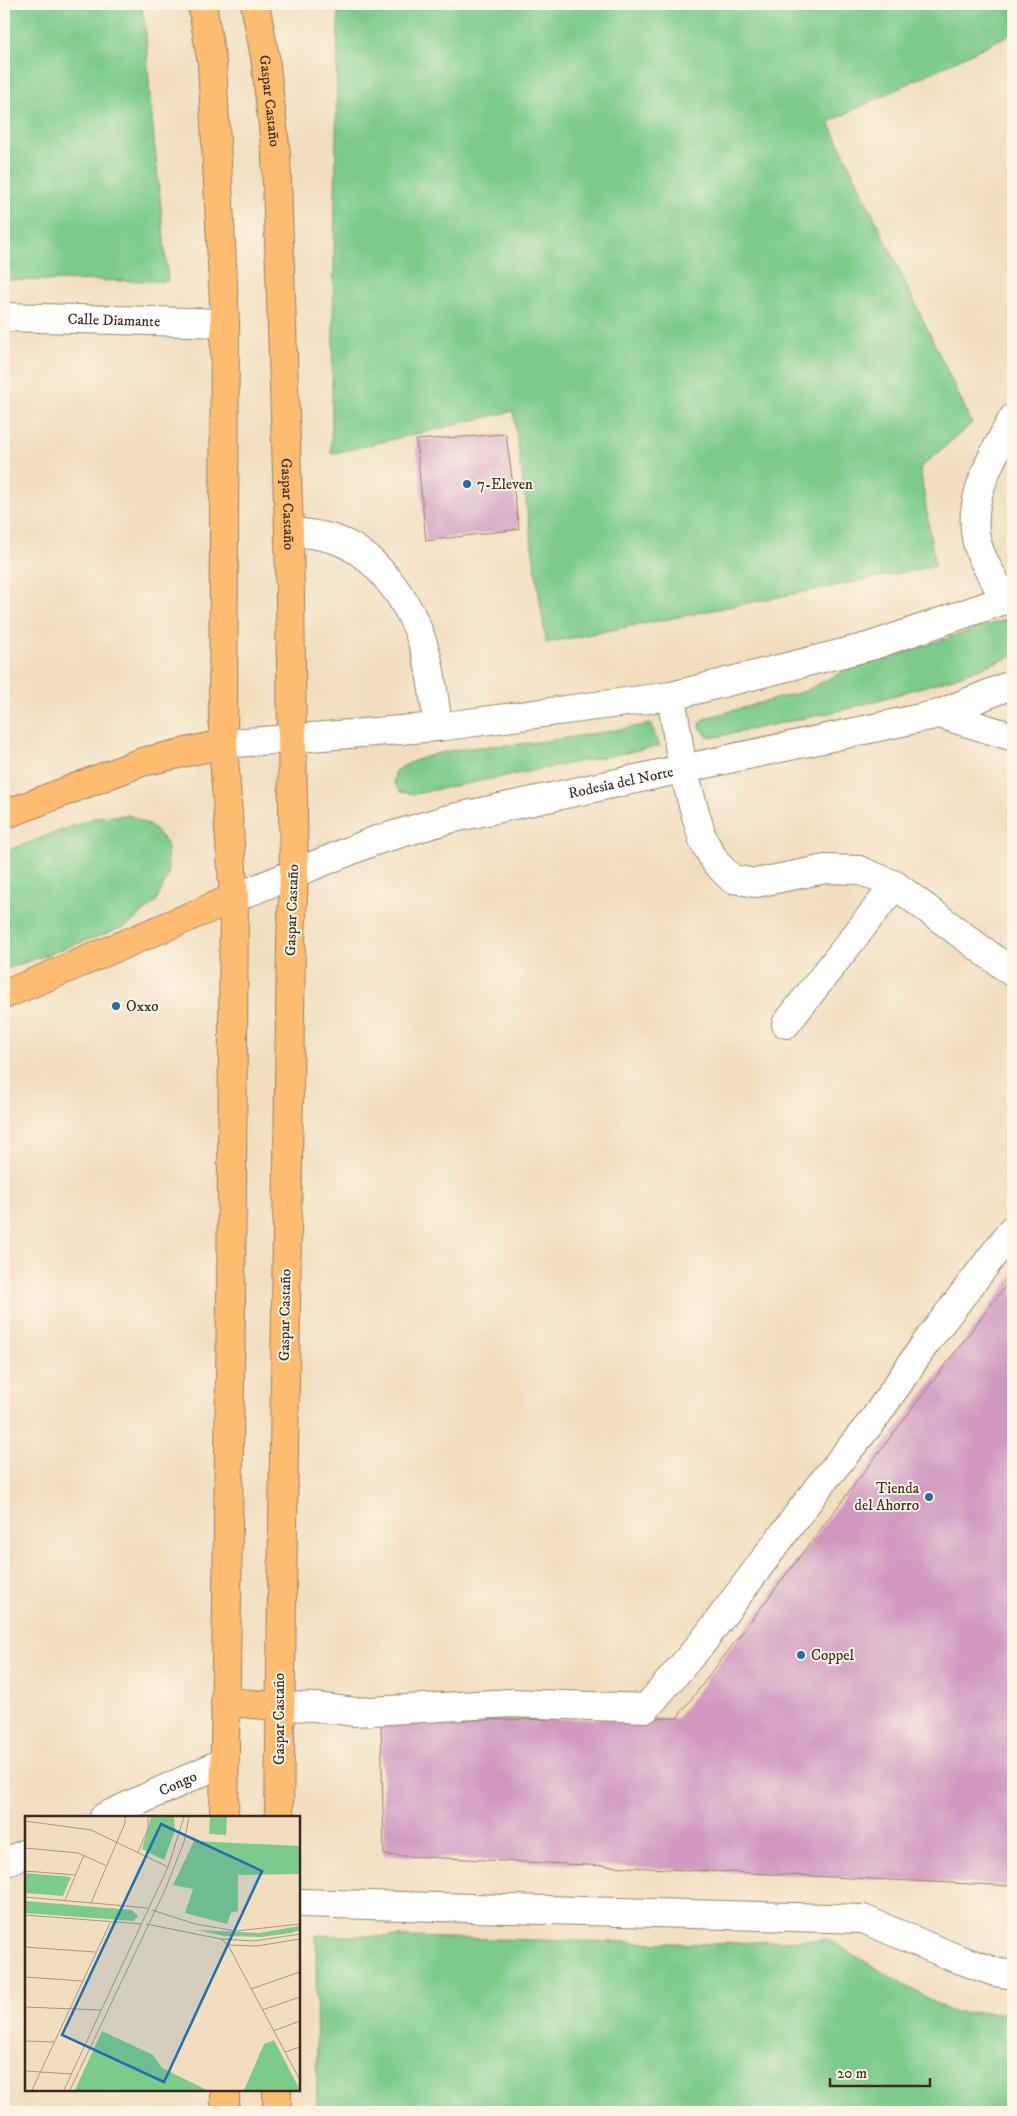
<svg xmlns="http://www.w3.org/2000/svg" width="1017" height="2116" font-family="'IM FELL DW Pica',serif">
  <rect width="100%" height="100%" fill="#fcf5e5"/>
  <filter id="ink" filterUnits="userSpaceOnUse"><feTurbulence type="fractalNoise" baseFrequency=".02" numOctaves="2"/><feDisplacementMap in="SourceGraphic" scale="10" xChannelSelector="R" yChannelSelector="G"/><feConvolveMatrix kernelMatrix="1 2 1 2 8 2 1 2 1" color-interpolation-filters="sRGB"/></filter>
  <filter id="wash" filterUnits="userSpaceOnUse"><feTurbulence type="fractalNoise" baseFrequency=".0096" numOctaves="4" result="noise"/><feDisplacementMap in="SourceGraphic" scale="20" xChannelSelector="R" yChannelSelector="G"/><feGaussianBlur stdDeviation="1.12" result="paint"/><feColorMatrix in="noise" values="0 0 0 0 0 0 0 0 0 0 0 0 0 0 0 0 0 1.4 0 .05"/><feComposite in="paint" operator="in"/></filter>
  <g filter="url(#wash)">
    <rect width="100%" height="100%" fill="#f2debf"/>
    <path fill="#7ccb8b" stroke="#5c7a54" d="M 4,4 L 141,4 L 146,34 L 150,98 L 168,281 L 4,280 Z
      M 361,4 L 1013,4 L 1013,33 L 829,122 L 972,423 L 920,468 L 935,566 L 546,643 L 513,411 L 331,454 L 338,13 Z
      M 1013,617 L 1013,656 L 953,678 L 851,708 L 716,737 L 707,736 L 700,727 L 701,722 L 705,718 L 805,691 L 842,672 Z
      M 651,724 L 660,746 L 414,794 L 400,792 L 394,783 L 395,771 C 437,744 490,748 539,742 C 576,737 614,730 651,724 Z
      M 129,815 L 150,825 L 167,843 L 168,875 L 156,902 L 127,926 L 4,970 L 4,852 L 97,817 Z
      M 316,1935 L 712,1944 L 827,1939 L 951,2012 L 1013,2013 L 1013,2112 L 317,2112 Z"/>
    <g id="blocks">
      <path fill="#d098c0" d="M 506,434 L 519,529 L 426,541 L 416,440 Z
        M 1013,1276 L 1013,1886 L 384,1855 L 381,1721 L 677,1718 Z"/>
    </g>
  </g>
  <g filter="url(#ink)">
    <use href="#blocks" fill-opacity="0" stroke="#96846e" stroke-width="1"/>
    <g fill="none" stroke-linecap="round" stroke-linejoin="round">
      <defs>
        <g id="minor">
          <path id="s1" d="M 4,317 L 225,323"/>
          <path d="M 289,531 C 302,533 317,534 330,538 C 375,550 410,603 423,644 C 432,670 434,700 438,727"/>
          <path d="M 1006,600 C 997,584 986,568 980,552 C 962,506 992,457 1013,418"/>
          <path d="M 671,696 L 683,770 L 703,840 L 716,863 L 732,879 L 756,883 L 825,869 L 859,870 L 895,885 L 1013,973"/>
          <path d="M 939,714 L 1013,737"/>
          <path d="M 223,744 L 438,727 L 671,696 L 871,646 L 1013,597"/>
          <path id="s2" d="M 234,898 L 374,841 L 449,819 L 939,714 L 1013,684"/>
          <path d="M 786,1024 L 895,885"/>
          <path d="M 279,1706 L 315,1707 L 355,1712 L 511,1703 L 646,1708 L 702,1643 L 820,1485 L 874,1419 L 925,1344 L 1013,1229"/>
          <path id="s3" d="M 104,1817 L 224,1762"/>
          <path d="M 4,1863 L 26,1853"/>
          <path d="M 299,1903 L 863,1919 L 953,1957 L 995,1972 L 1013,1975"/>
        </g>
        <g id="major">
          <path d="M 202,4 L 212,63 L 225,323 L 223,744 L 234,898 L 231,1304 L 224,1817"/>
          <path id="s4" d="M 255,4 L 265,57 L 276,154 L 289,531 L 294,873 L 291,942 L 279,1817"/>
          <path d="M 4,815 L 142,762 L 223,744"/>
          <path d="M 4,995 L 234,898"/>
          <path d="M 225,1702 L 279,1706"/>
          <path d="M 225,2090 L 225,2112"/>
          <path d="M 277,2112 L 277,2090"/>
        </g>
      </defs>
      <use href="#minor" stroke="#96846e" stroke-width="30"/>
      <use href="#major" stroke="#96846e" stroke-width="30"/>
      <use href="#minor" stroke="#fff" stroke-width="28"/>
      <use href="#major" stroke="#fdbc6f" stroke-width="28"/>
    </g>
  </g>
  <g fill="#1f6fb2" stroke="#fcf5e5" stroke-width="2">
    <circle cx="467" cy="484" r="5"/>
    <circle cx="116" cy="1006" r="5"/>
    <circle cx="929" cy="1497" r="5"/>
    <circle cx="801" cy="1655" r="5"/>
  </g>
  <g text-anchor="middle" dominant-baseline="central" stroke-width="4" stroke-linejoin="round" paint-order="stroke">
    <g font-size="15" fill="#3b2a1e" stroke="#fcf5e5">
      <text stroke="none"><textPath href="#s4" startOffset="98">Gaspar Castaño</textPath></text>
      <text stroke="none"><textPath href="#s1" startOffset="110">Calle Diamante</textPath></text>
      <text stroke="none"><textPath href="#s4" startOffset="502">Gaspar Castaño</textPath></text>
      <text stroke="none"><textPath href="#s2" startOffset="405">Rodesia del Norte</textPath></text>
      <text transform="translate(292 910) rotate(-88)">Gaspar Castaño</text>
      <text transform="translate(285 1315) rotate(-89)">Gaspar Castaño</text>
      <text transform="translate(279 1719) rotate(-90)">Gaspar Castaño</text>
      <text stroke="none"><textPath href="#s3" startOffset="81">Congo</textPath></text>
    </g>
    <g font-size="15" fill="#3b2a1e" stroke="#fcf5e5" text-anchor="start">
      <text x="477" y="484">7-Eleven</text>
      <text x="126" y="1006">Oxxo</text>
      <text x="919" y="1488" text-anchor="end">Tienda<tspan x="919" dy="17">del Ahorro</tspan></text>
      <text x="811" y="1655">Coppel</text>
    </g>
  </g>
  <g transform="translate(25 1816)">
    <rect width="275" height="275" fill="#f2debf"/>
    <path d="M 126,1 L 149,1 L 150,14 L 139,44 L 117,33 ZM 185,1 L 202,1 L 201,19 L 184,18 ZM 169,25 L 275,30 L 275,58 L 213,59 L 213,95 L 206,97 L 202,108 L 160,97 L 168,73 L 148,69 ZM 0,57 L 46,61 L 38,80 L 0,77 ZM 0,85 L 107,94 L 113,100 L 109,105 L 0,97 ZM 275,110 L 275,114 L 266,117 L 236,121 L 199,120 L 172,114 L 234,117 ZM 77,215 L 128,239 L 137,252 L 182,274 L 50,274 ZM 249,224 L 275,274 L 219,274 L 239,228 Z" fill="#7ccb8b"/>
    <path fill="none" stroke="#a9967f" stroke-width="1" d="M 0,5 L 66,14 L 143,51M 0,32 L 53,37 L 82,50M 113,36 L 123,13 L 123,1M 0,55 L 51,59M 0,81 L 123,92M 40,84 L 59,39M 66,87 L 100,7 L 100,1M 127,94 L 170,108 L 211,115 L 275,108M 0,99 L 117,108M 121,108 L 196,123 L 229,125 L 275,118M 196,123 L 203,129 L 275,264M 203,129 L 232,130 L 275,123M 0,131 L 70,136M 0,161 L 57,165M 226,173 L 275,156M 0,191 L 76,194M 237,194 L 275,181M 248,215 L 275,205M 0,225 L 29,226M 260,236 L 275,231M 0,255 L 47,258M 7,274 L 85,107M 39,274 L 143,51 L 159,1M 45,274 L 140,74 L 159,26 L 164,1"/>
    <path fill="#1f6fb2" fill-opacity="0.15" stroke="#1f6fb2" stroke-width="2.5" d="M 136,8 L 237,55 L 139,266 L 37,219 Z"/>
    <rect width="275" height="275" fill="none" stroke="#3b2a1e" stroke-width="2.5"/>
  </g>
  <rect width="1017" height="2116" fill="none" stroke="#fcf5e5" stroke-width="20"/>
  <path d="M830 2078v8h100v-8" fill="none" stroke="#3b2a1e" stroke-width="2.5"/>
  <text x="837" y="2078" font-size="15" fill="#3b2a1e" stroke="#fcf5e5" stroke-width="4" paint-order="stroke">20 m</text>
</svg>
